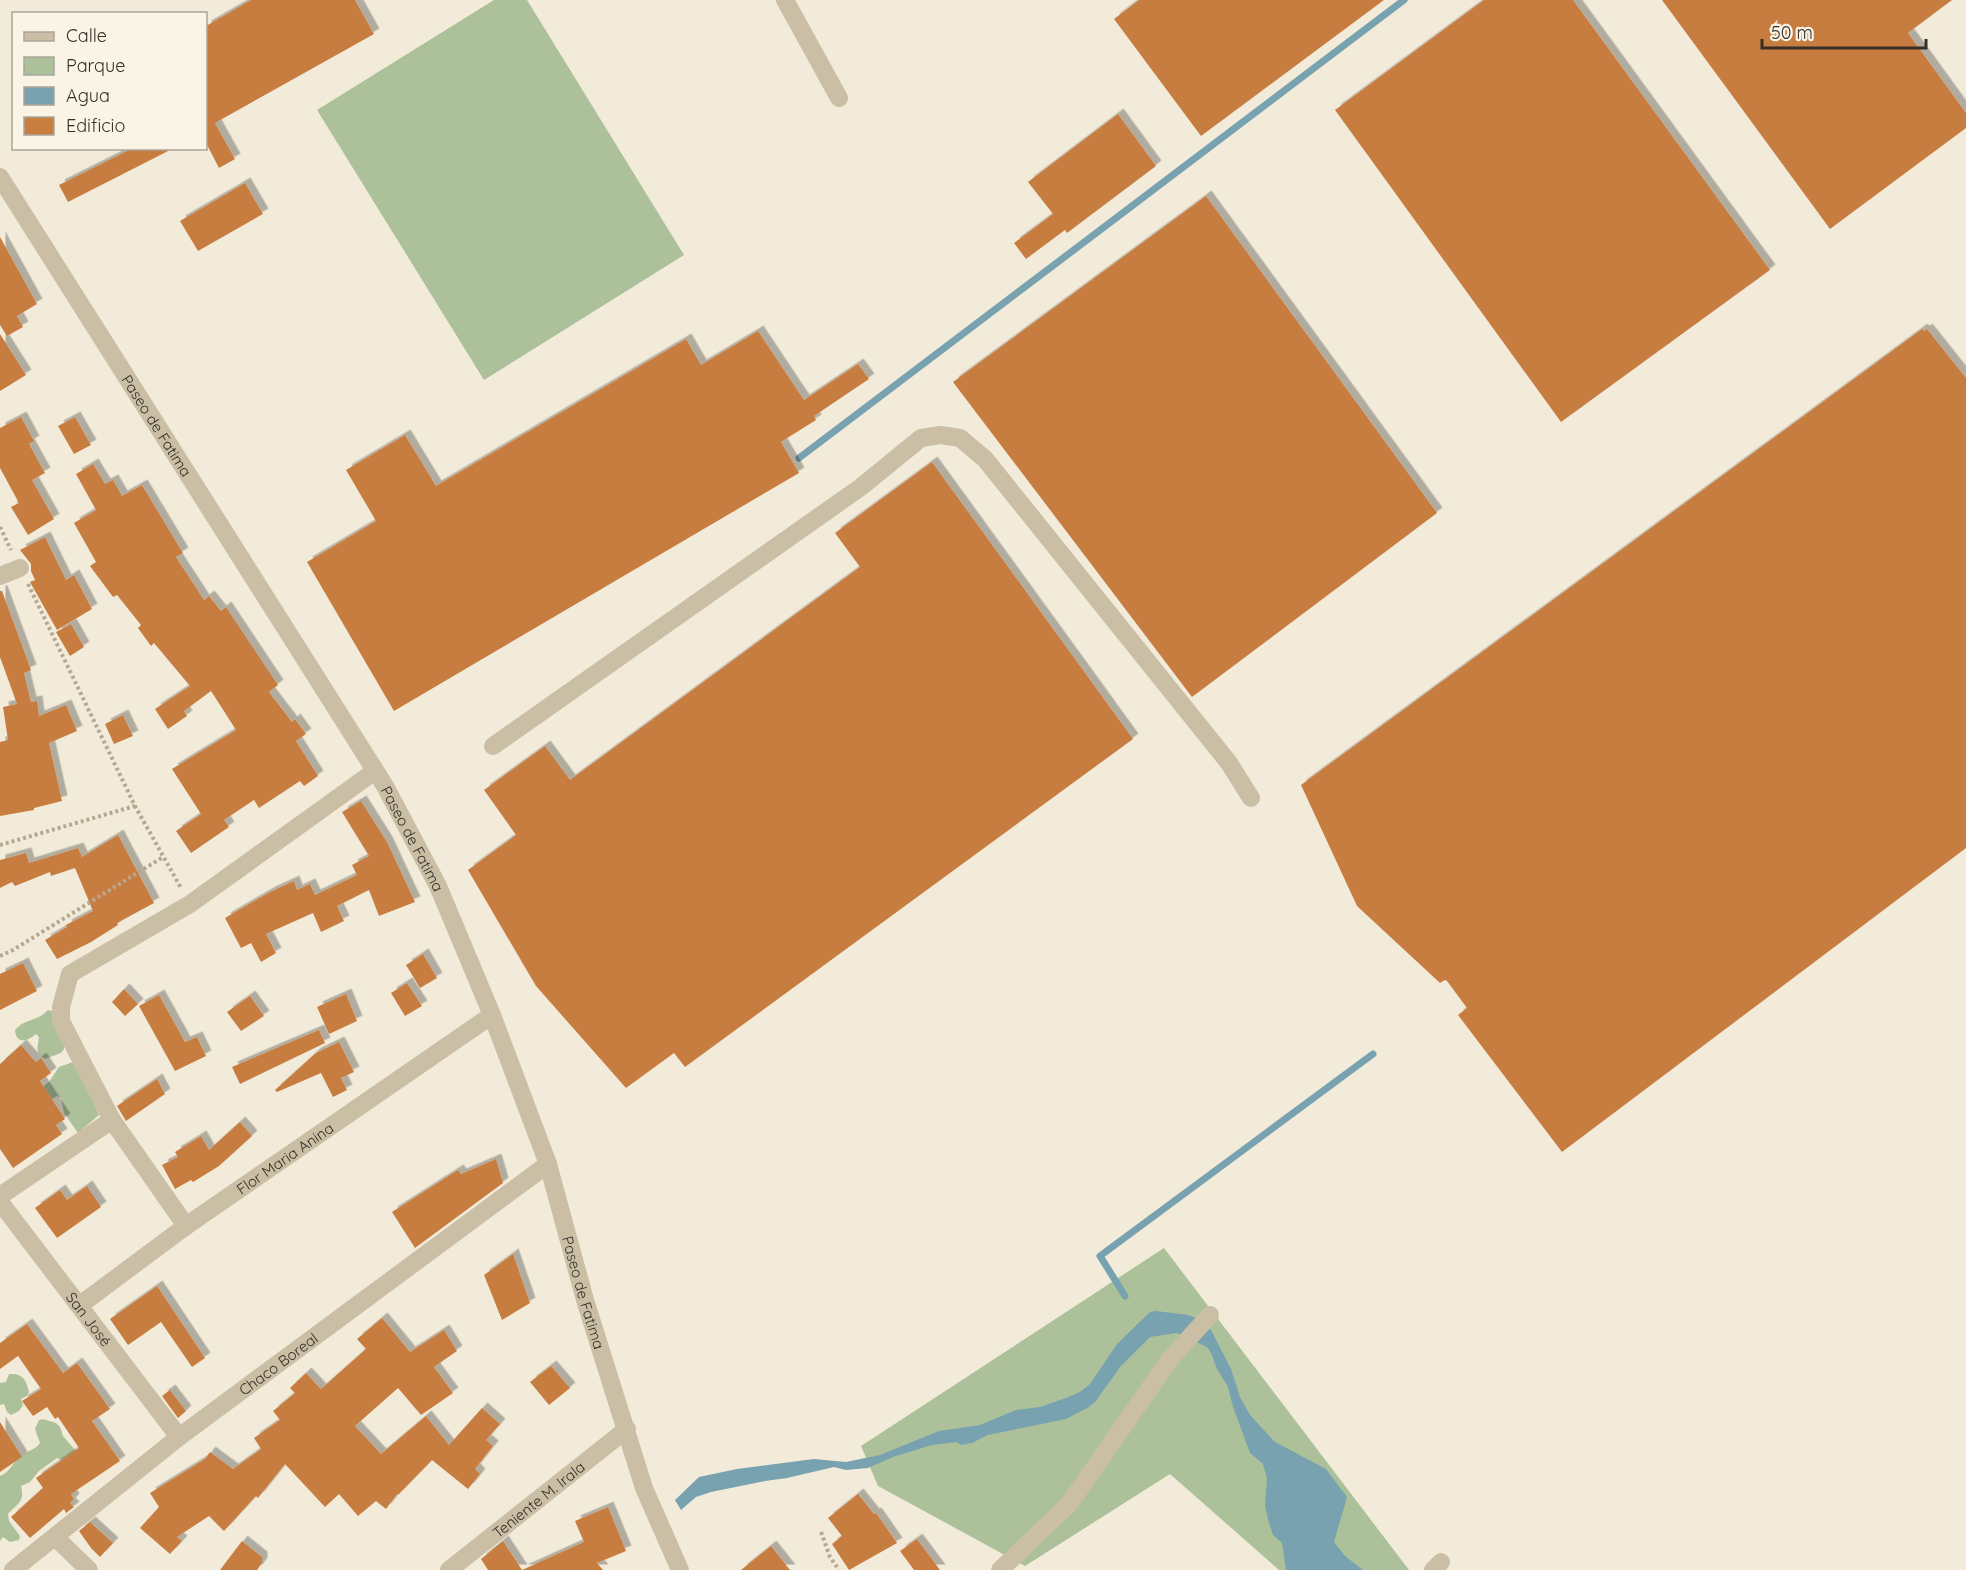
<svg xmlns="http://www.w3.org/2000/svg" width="1966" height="1570" font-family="Quicksand,sans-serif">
  <defs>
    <filter id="shadow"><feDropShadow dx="5.5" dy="-5.5" stdDeviation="0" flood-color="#0004"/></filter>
  </defs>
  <rect width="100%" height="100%" fill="#f2ebda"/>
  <path fill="#acc199" d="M 494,0 L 527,0 L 684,255 L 484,380 L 317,110 Z
    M 48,1010 L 52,1011 L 64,1040 L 64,1049 L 61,1053 L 45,1059 C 34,1052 38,1048 39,1037 L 36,1034 C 28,1041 16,1045 15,1030 C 25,1018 37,1022 48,1010 Z
    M 76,1061 L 99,1115 L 78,1133 L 64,1113 L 61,1098 L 57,1096 L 45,1104 L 33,1094 L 49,1082 L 59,1067 Z
    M 1164,1248 L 1409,1570 L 1279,1570 L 1170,1474 L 1025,1566 L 878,1486 L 861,1446 Z
    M 9,1374 C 23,1373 26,1380 29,1392 L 27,1396 L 21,1399 L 23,1405 L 19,1411 L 11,1415 L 7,1412 L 4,1404 L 0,1405 L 0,1383 L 6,1382 Z
    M 43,1419 L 56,1423 L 60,1427 L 63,1436 L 75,1450 L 76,1455 L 70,1463 L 57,1458 L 39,1471 L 30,1482 L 21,1486 C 25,1502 18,1503 8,1514 L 9,1521 L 20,1536 L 19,1540 L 10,1542 L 3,1537 L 0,1541 L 0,1476 C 10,1473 13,1461 22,1455 C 29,1450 35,1450 40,1443 L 35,1429 L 39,1420 Z"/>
  <path fill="#78a2af" d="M 1156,1311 L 1188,1315 L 1199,1319 L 1211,1330 L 1231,1369 L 1240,1397 L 1250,1415 L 1275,1442 L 1326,1469 L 1347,1497 L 1334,1542 L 1345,1556 L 1363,1570 L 1286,1570 L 1282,1543 L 1273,1535 L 1269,1523 L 1265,1506 L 1267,1478 L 1263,1464 L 1250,1453 L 1233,1407 L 1228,1387 L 1216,1367 L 1212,1355 L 1208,1348 L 1186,1336 L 1176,1333 L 1150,1337 L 1121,1366 L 1095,1402 L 1089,1407 L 1066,1419 L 988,1435 L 972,1443 L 961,1445 L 957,1442 L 932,1445 L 893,1457 L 868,1468 L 846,1470 L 834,1467 L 787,1478 L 765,1481 L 711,1492 L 696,1497 L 681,1510 L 675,1500 L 699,1477 L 737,1469 L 814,1459 L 846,1462 L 880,1455 L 939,1431 L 980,1425 L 1016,1410 L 1040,1407 L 1066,1398 L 1080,1392 L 1090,1384 L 1117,1344 L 1150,1312 Z"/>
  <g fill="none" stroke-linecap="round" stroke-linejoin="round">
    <path stroke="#78a2af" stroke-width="7" d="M 799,458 L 1404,0
      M 1125,1296 L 1100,1256 L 1373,1054"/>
  </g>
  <path fill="#c87d41" filter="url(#shadow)" d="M 251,0 L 355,0 L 374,34 L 215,123 L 235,159 L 219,168 L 206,143 L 206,26 Z
    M 1139,0 L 1384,0 L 1201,136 L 1114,19 Z
    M 1484,0 L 1573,0 L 1770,270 L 1561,422 L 1335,110 Z
    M 1662,0 L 1952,0 L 1908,33 L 1966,113 L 1966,128 L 1830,229 Z
    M 1118,114 L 1156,166 L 1067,233 L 1065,230 L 1026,259 L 1014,243 L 1053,214 L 1028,182 Z
    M 133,148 L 174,148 L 68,202 L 59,185 Z
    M 245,183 L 263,214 L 198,251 L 180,221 Z
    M 1206,196 L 1437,513 L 1192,697 L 953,382 Z
    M 0,237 L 37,304 L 17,316 L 23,327 L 7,336 L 0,325 Z
    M 1922,329 L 1924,331 L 1927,329 L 1966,378 L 1966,848 L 1562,1152 L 1458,1015 L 1467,1008 L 1447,981 L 1445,980 L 1440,983 L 1357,906 L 1301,785 Z
    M 758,331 L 804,400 L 858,364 L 869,379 L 814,416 L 816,420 L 781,442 L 799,473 L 394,711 L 307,562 L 376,521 L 346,470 L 405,435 L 436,486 L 686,339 L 701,365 Z
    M 0,334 L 26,375 L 0,391 Z
    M 21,417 L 34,441 L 29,444 L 45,473 L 32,480 L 54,519 L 28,535 L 11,507 L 19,503 L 0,468 L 0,428 Z
    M 75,417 L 91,445 L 74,454 L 58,426 Z
    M 932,462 L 1133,739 L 685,1067 L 674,1053 L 626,1088 L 536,986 L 468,870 L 516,835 L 484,790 L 545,746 L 570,780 L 860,567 L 835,533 Z
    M 93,464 L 105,484 L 113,480 L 122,496 L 142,485 L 183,553 L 176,557 L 204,600 L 209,596 L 221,611 L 226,607 L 278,685 L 269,692 L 292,722 L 295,719 L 306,734 L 296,741 L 318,776 L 304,786 L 300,781 L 259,808 L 254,800 L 224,820 L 229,827 L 191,853 L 176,831 L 201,814 L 172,769 L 236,730 L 211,691 L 184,711 L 187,716 L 168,729 L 155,709 L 190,686 L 154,643 L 151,646 L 138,628 L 141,625 L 117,595 L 113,597 L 90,566 L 96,562 L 74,523 L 96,510 L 76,474 Z
    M 45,537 L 66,580 L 74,575 L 92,609 L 57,630 L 30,582 L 35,580 L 31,571 L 31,564 L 20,550 Z
    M 0,591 L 2,591 L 31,670 L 24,673 L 31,702 L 37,701 L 39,716 L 66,705 L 77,731 L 49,743 L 62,801 L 34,808 L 34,810 L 0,816 L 0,742 L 8,740 L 3,707 L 17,704 L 0,657 Z
    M 71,624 L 84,647 L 70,656 L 56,632 Z
    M 123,715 L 133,736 L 114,744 L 105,724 Z
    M 361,801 L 387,842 L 415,902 L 379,916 L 369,890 L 337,906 L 344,921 L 321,932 L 313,913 L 266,934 L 276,953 L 261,962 L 251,943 L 241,948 L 225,918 L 270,892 L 294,881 L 297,890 L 310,884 L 315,895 L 357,875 L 352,865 L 369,856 L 342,812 Z
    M 118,835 L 154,903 L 117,923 L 118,925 L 91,942 L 57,959 L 45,940 L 67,927 L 66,925 L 93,911 L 75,868 L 51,876 L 50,872 L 15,886 L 12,882 L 0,888 L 0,860 L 26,853 L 29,863 L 78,848 L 82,857 Z
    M 423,954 L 437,978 L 420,988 L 406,965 Z
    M 23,963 L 37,991 L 0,1010 L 0,974 Z
    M 407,983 L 422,1006 L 405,1016 L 391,993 Z
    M 124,989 L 138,1004 L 125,1016 L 112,1002 Z
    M 346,994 L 357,1021 L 329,1034 L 317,1007 Z
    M 159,995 L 185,1042 L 197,1037 L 206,1056 L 175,1071 L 139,1006 Z
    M 250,996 L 264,1016 L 241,1031 L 227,1012 Z
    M 319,1030 L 325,1043 L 240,1084 L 232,1067 Z
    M 339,1042 L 354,1072 L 341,1078 L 347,1090 L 333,1097 L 321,1073 L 277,1092 L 275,1090 L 316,1053 Z
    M 21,1045 L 36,1062 L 41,1058 L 51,1073 L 40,1081 L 65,1119 L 56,1125 L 62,1134 L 13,1168 L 0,1149 L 0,1064 Z
    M 157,1079 L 165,1094 L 126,1121 L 117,1106 Z
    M 240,1122 L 252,1136 L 219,1166 L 193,1182 L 191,1180 L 175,1189 L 162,1165 L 178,1157 L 175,1152 L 201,1136 L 209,1150 Z
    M 496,1159 L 503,1183 L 415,1248 L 392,1212 L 458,1170 L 461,1174 Z
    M 87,1186 L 101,1207 L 57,1238 L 35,1208 L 60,1190 L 67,1200 Z
    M 513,1254 L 530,1303 L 502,1320 L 484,1275 Z
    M 157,1286 L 205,1358 L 192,1367 L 161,1322 L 128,1345 L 110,1319 Z
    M 382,1318 L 410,1352 L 444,1330 L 457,1351 L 434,1367 L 453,1393 L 421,1415 L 398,1388 L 355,1426 L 381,1454 L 426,1416 L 449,1445 L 482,1408 L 500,1424 L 486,1440 L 493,1446 L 475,1469 L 480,1474 L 468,1489 L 432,1460 L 398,1495 L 397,1494 L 386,1509 L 376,1501 L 358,1516 L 339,1494 L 325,1507 L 285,1464 L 258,1498 L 256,1496 L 224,1531 L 209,1516 L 177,1537 L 182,1541 L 170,1554 L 140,1528 L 159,1507 L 150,1493 L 205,1459 L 210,1452 L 233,1469 L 261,1449 L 254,1438 L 280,1420 L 273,1411 L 295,1393 L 290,1388 L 306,1373 L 321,1389 L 366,1349 L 357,1339 Z
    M 27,1324 L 63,1373 L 77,1363 L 110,1409 L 92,1421 L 120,1461 L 71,1494 L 74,1499 L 70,1503 L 74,1507 L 66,1513 L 64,1509 L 30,1538 L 11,1517 L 43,1488 L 36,1478 L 79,1448 L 58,1417 L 55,1419 L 47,1407 L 33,1416 L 22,1401 L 41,1389 L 18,1356 L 0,1369 L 0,1343 Z
    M 551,1366 L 570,1388 L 549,1405 L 530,1382 Z
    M 170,1390 L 186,1411 L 178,1418 L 162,1396 Z
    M 0,1422 L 22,1457 L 0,1472 Z
    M 858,1494 L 874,1514 L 876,1513 L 897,1543 L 849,1570 L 832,1544 L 842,1536 L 828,1518 Z
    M 608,1507 L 626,1551 L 597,1563 L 603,1570 L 488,1570 L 481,1559 L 503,1541 L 522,1570 L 584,1542 L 575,1521 Z
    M 90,1522 L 113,1543 L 100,1557 L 91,1548 L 79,1531 Z
    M 917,1539 L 940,1570 L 914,1570 L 900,1551 Z
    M 242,1541 L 262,1557 L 262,1563 L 257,1570 L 220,1570 Z
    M 771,1546 L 790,1570 L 741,1570 Z"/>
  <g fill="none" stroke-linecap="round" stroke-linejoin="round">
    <path stroke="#b6a890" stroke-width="4" stroke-dasharray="3 3" stroke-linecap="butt" d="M 0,527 L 11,550
      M 28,584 L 135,806 L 181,888
      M 0,845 L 135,806
      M 0,956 L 13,950 L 163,857
      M 821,1532 L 830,1557 L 839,1570"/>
    <g stroke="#cabea5" stroke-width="18">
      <path d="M 785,0 L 839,98"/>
      <path id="s1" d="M 0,177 L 385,786 L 438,886 L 492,1015 L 548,1164 L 585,1300 L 644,1488 L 680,1570"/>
      <path d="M 0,576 L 20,568"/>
      <path d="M 493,746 L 861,487 L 921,438 L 941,435 L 960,438 L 985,459 L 1229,763 L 1251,798"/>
      <path d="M 0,1196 L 112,1120"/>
      <path id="s2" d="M 0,1202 L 179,1437"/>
      <path d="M 186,1226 L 112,1120 L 61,1021 L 61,1007 L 70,974 L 190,904 L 375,771"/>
      <path id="s3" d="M 80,1305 L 186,1226 L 492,1015"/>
      <path d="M 55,1537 L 89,1570"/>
      <path id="s4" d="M 13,1570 L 179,1437 L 548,1164"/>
      <path id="s5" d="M 449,1570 L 627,1429"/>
      <path d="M 1000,1570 L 1069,1504 L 1170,1359 L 1210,1315"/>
      <path d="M 1433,1570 L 1441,1562"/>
    </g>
  </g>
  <g text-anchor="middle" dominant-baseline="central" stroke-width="4.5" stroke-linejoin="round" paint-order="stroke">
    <g font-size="15" fill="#362e27" stroke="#f9f4e6">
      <text stroke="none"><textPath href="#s1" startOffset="294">Paseo de Fatima</textPath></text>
      <text stroke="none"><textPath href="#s1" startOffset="780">Paseo de Fatima</textPath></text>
      <text stroke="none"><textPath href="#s3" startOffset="252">Flor Maria Anina</textPath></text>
      <text stroke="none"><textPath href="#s1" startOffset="1266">Paseo de Fatima</textPath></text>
      <text stroke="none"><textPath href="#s2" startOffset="147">San José</textPath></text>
      <text stroke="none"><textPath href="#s4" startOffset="336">Chaco Boreal</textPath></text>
      <text stroke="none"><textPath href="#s5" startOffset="114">Teniente M. Irala</textPath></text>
    </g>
  </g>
  <rect x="12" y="12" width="195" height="138" fill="#f9f4e6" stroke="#aba59a" stroke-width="1.5"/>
  <rect x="24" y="32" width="30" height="9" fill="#cabea5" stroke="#aba59a" stroke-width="1.5"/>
  <text x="66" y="42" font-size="18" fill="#362e27">Calle</text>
  <rect x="24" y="57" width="30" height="18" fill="#acc199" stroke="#aba59a" stroke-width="1.5"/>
  <text x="66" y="72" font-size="18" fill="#362e27">Parque</text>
  <rect x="24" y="87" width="30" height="18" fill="#78a2af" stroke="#aba59a" stroke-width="1.5"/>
  <text x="66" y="102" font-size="18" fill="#362e27">Agua</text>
  <rect x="24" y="117" width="30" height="18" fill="#c87d41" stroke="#aba59a" stroke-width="1.5"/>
  <text x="66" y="132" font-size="18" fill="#362e27">Edificio</text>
  <path d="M1762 39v9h164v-9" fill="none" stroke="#362e27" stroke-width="3"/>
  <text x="1771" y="39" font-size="18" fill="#362e27" stroke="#f9f4e6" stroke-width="4.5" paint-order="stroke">50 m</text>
</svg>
